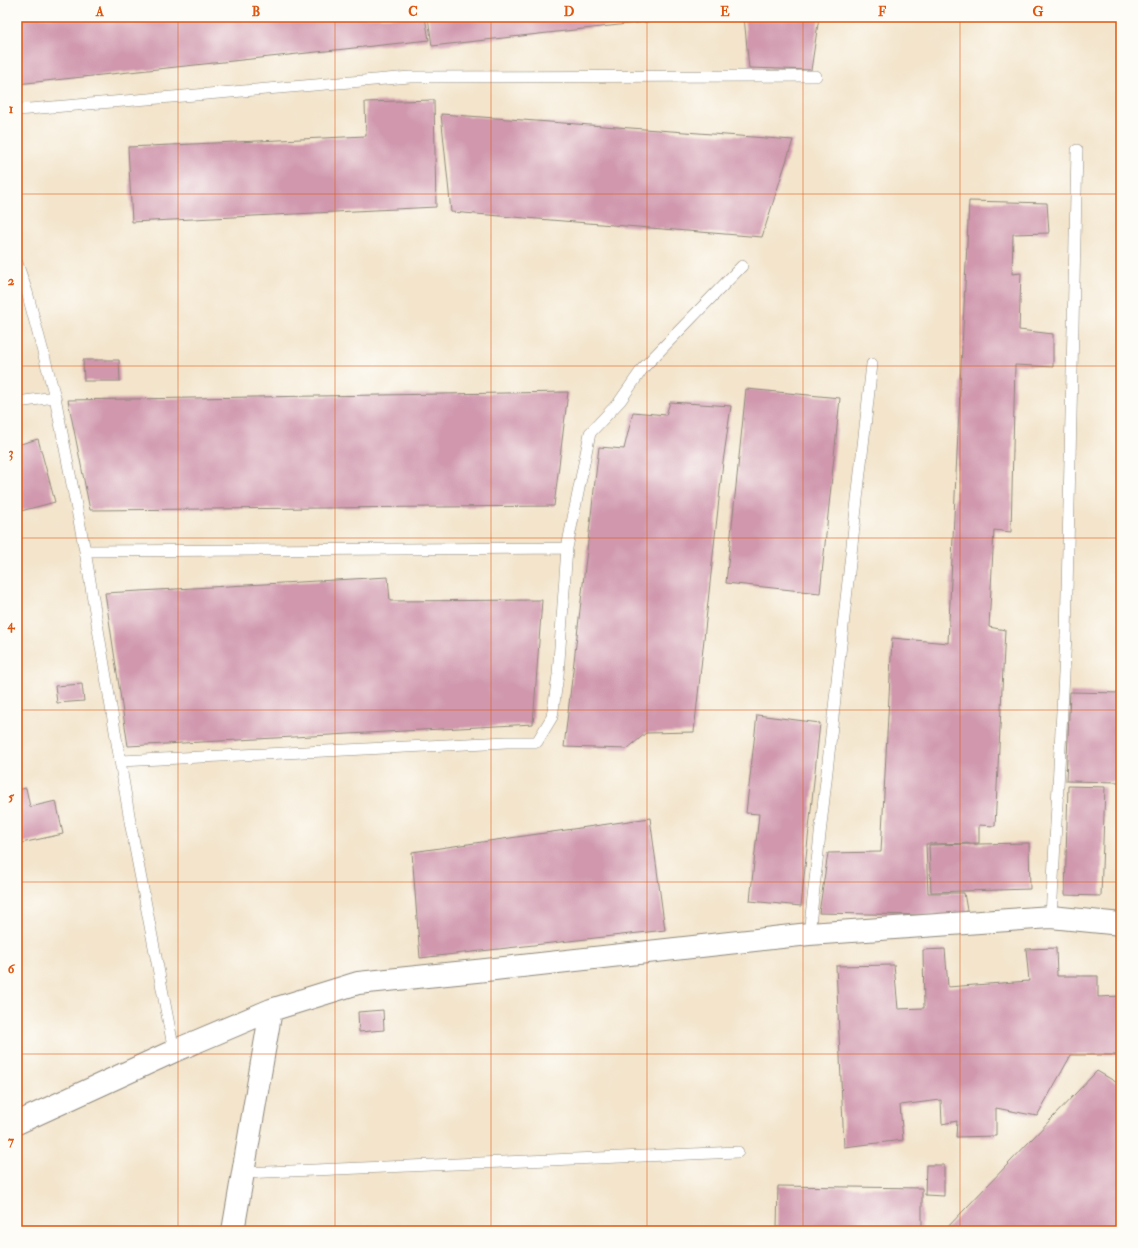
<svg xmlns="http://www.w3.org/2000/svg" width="1138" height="1248" font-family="'IM FELL Double Pica',serif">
  <rect width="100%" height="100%" fill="#fdfcf7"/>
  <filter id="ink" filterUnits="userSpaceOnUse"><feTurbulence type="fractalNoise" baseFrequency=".025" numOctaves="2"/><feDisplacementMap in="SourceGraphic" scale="8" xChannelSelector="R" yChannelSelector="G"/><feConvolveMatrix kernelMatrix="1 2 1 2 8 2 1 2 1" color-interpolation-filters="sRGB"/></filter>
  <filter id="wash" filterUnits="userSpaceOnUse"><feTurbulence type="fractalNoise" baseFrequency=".012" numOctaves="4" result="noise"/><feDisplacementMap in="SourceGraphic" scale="16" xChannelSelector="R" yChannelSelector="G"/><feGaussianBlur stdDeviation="0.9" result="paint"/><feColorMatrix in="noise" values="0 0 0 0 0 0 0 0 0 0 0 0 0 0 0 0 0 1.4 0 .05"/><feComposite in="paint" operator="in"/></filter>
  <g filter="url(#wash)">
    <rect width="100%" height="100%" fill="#f3e4cb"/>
    <g id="blocks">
      <path fill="#d097ad" d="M 17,17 L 425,17 L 429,40 L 17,84 Z
        M 428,17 L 681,17 L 681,18 L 432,46 Z
        M 744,17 L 819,17 L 811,70 L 749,68 Z
        M 434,100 L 436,207 L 132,222 L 128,147 L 366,136 L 365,102 Z
        M 441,114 L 793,140 L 762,237 L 451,212 Z
        M 969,201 L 1047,203 L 1049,233 L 1013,234 L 1012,274 L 1021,273 L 1019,330 L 1053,334 L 1053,367 L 1015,365 L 1011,532 L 994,530 L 989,627 L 1005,630 L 995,826 L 979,825 L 979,843 L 926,844 L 928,893 L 964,893 L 968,916 L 819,913 L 828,853 L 881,852 L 892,638 L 948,643 Z
        M 83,360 L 119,360 L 120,381 L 84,381 Z
        M 746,389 L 840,398 L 820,593 L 726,583 Z
        M 568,392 L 554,506 L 90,510 L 68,400 Z
        M 670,402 L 731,406 L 723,462 L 694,732 L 646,733 L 627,749 L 564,747 L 599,447 L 624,449 L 633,412 L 666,415 Z
        M 38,439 L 55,502 L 17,512 L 17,445 Z
        M 388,577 L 390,601 L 542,600 L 533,724 L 128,746 L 105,593 Z
        M 82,684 L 84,701 L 57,703 L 55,686 Z
        M 1070,692 L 1121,693 L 1121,782 L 1066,781 Z
        M 757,715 L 820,723 L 801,906 L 750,901 L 759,814 L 746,813 Z
        M 1068,786 L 1105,787 L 1101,896 L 1065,895 Z
        M 26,788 L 30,807 L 56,801 L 63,834 L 17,844 L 17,790 Z
        M 650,818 L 665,930 L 420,958 L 412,852 Z
        M 1029,843 L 1030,889 L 931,892 L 929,845 Z
        M 1056,948 L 1057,976 L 1098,976 L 1098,997 L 1121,996 L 1121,1055 L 1071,1055 L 1037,1116 L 996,1108 L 996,1136 L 956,1137 L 957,1121 L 942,1124 L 941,1100 L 900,1105 L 903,1140 L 844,1147 L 836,966 L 894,965 L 898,1009 L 924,1008 L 923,950 L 945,949 L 948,987 L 1029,981 L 1026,949 Z
        M 383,1010 L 384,1030 L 359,1032 L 358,1012 Z
        M 1097,1071 L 1121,1085 L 1121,1231 L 944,1231 Z
        M 926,1165 L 944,1165 L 944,1196 L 925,1195 Z
        M 778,1186 L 922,1188 L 922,1229 L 777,1228 Z"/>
    </g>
  </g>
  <g filter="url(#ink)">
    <use href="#blocks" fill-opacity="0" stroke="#8f887b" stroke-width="1"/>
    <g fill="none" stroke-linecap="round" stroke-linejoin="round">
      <defs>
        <path id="service" d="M 17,110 L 410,77 L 816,76
          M 17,263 L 27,292 L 55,397 L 85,551 L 131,827 L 174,1051
          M 17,402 L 55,397
          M 85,551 L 567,548
          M 121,761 L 507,742 L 537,742 L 552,717 L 558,675 L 567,548 L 590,433 L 620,401 L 643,368 L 742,266
          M 1051,917 L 1066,636 L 1077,150
          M 809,934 L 872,364
          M 244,1173 L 738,1152"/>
        <path id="minor" d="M 17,1123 L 174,1051 L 271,1010 L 358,983 L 486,970 L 809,934 L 1051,917 L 1121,924
          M 233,1231 L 271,1010"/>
      </defs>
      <use href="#service" stroke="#8f887b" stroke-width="12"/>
      <use href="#minor" stroke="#8f887b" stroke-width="24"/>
      <use href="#service" stroke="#fff" stroke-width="11"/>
      <use href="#minor" stroke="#fff" stroke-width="22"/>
    </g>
  </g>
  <path fill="none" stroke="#df570e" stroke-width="1" stroke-opacity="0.55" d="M 178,17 L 178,1231M 335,17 L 335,1231M 491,17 L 491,1231M 647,17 L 647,1231M 803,17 L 803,1231M 960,17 L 960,1231M 17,194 L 1121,194M 17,366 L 1121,366M 17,538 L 1121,538M 17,710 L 1121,710M 17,882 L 1121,882M 17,1054 L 1121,1054"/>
  <rect width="1138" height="1248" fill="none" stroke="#fdfcf7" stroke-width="44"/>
  <rect x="22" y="22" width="1094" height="1204" fill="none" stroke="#df570e" stroke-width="1.5"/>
  <g font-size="13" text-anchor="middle" font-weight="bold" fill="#df570e">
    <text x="100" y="16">A</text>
    <text x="256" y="16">B</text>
    <text x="413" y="16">C</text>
    <text x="569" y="16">D</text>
    <text x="725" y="16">E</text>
    <text x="882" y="16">F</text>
    <text x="1038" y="16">G</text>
    <text x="11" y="113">1</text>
    <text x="11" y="285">2</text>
    <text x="11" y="457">3</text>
    <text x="11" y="629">4</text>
    <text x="11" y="801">5</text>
    <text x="11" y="973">6</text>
    <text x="11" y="1145">7</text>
  </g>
</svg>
